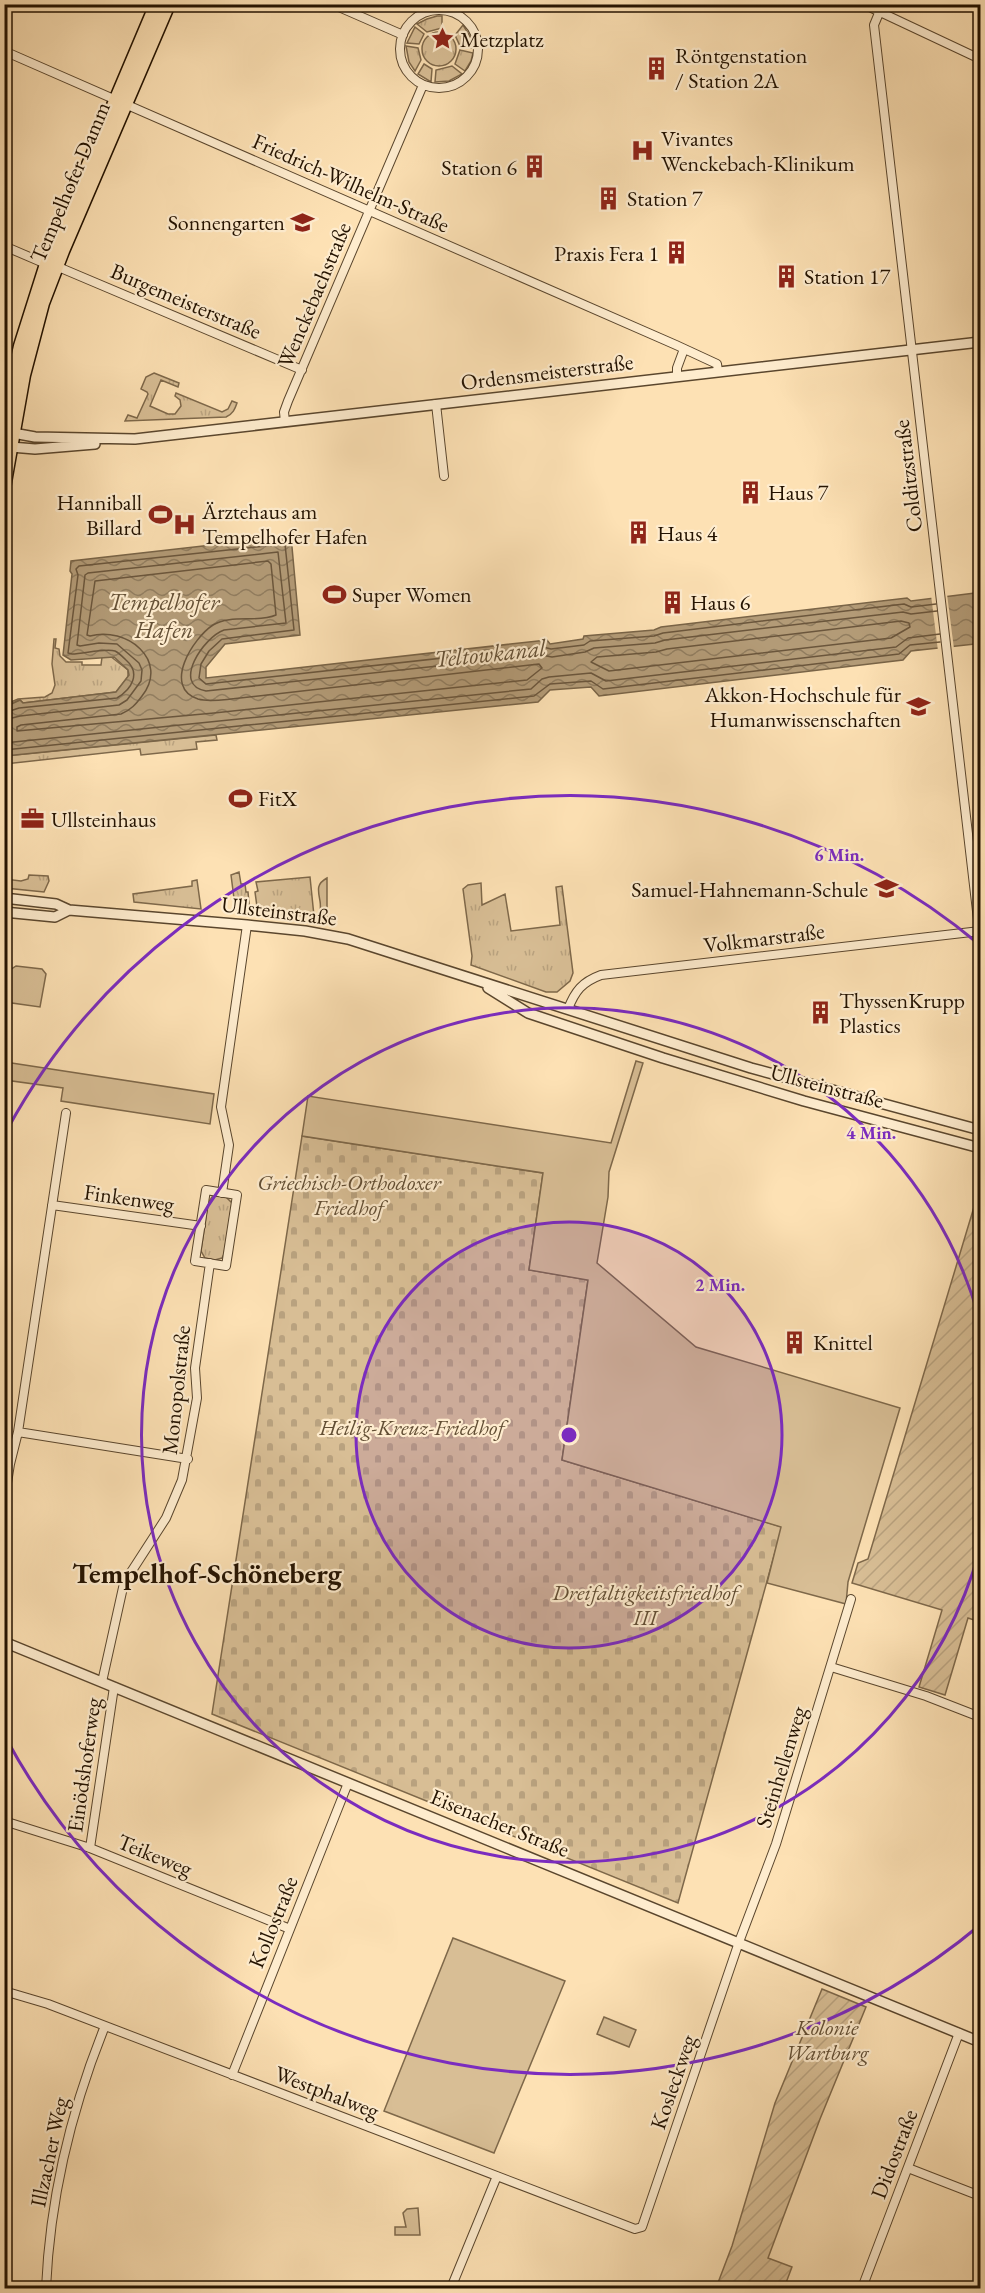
<svg xmlns="http://www.w3.org/2000/svg" width="985" height="2293" font-family="'EB Garamond',serif">
  <defs>
    <pattern id="grass-tufts" width="24" height="20" patternUnits="userSpaceOnUse" patternTransform="scale(1.5)"><rect width="24" height="20" fill="#d8be95"/><path d="M3 7l-1-3M5 7V3M7 7l1-3M15 17l-1-3M17 17v-4M19 17l1-3" fill="none" stroke="#b9a27f"/></pattern>
    <pattern id="cemetery-stones" width="16" height="16" patternUnits="userSpaceOnUse" patternTransform="scale(1.5)"><rect width="16" height="16" fill="#d8be95"/><path d="M2 7V4a2 2 0 0 1 4 0v3zM10 15v-3a2 2 0 0 1 4 0v3z" fill="#b9a27f"/></pattern>
    <pattern id="garden-furrows" width="10" height="10" patternUnits="userSpaceOnUse" patternTransform="scale(1.5)"><rect width="10" height="10" fill="#d8be95"/><path d="M-1 1l2-2M0 10L10 0M9 11l2-2" fill="none" stroke="#b9a27f"/></pattern>
    <pattern id="water-waves" width="16" height="10" patternUnits="userSpaceOnUse" patternTransform="scale(1.5)"><rect width="16" height="10" fill="#b39b77"/><path d="M0 5q4-4 8 0t8 0" fill="none" stroke="#917d5f"/></pattern>
  </defs>
  <rect width="100%" height="100%" fill="#fde1b4"/>
  <filter id="stains"><feTurbulence type="fractalNoise" baseFrequency=".00333" numOctaves="4"/><feColorMatrix values="0 0 0 0 .2 0 0 0 0 .09 0 0 0 0 .02 0 0 0 .5 -.17"/></filter>
  <radialGradient id="worn" r=".72"><stop offset=".6" stop-color="#630" stop-opacity="0"/><stop offset="1" stop-color="#630" stop-opacity=".3"/></radialGradient>
  <path fill="url(#grass-tufts)" stroke="#7e684a" stroke-width="1.5" d="M 437,16 L 442,16 L 442,28 L 427,32 L 417,24 L 427,19 Z
    M 463,25 L 471,38 L 473,48 L 460,46 L 455,35 Z
    M 415,27 L 424,34 L 419,44 L 407,43 Z
    M422 49a17 17 0 1 1 34 0a17 17 0 1 1-34 0Z
    M 406,46 L 418,48 L 421,60 L 415,71 L 409,62 Z
    M 460,50 L 473,53 L 471,61 L 465,71 L 455,64 Z
    M 424,64 L 432,69 L 431,82 L 418,74 Z
    M 452,66 L 462,74 L 449,81 L 435,82 L 436,70 Z
    M 154,373 L 179,383 L 178,387 L 161,380 L 150,406 L 168,414 L 175,414 L 181,406 L 180,400 L 175,396 L 176,393 L 222,412 L 228,409 L 232,401 L 237,403 C 235,409 233,414 226,417 L 125,421 L 128,415 L 137,418 L 148,394 L 147,392 L 141,389 L 146,377 Z
    M 54,639 L 56,639 L 55,648 L 59,649 L 60,656 L 66,662 L 82,662 L 82,665 L 101,665 L 102,657 L 110,656 L 128,670 L 128,677 L 116,692 L 23,703 L 20,700 L 5,707 L 4,705 L 18,699 L 45,697 L 52,693 L 55,685 L 52,664 Z
    M 216,735 L 217,740 L 196,742 L 197,749 L 141,755 L 140,749 L 5,764 L 5,756 Z
    M 239,872 L 241,884 L 245,884 L 246,892 L 248,892 L 250,914 L 236,914 L 231,875 Z
    M 29,875 L 48,876 L 49,881 L 44,892 L 5,888 L 5,879 L 21,881 L 28,879 Z
    M 310,877 L 314,916 L 258,914 L 255,892 L 258,891 L 256,882 Z
    M 327,878 L 327,919 L 320,918 C 320,913 321,906 320,901 C 318,890 316,884 327,878 Z
    M 197,880 L 201,909 L 134,902 L 133,894 L 192,886 L 192,881 Z
    M 481,883 L 482,905 L 505,894 L 511,931 L 560,925 L 556,887 L 562,886 L 573,973 L 570,981 L 557,992 L 546,992 L 471,965 L 472,956 L 463,889 L 468,885 Z
    M 217,1196 L 226,1197 L 232,1203 L 224,1254 L 222,1258 L 215,1260 L 205,1258 L 201,1251 L 208,1203 L 212,1197 Z"/>
  <path fill="url(#cemetery-stones)" stroke="#7e684a" stroke-width="1.5" d="M 302,1136 L 543,1173 L 529,1270 L 588,1280 L 562,1460 L 782,1527 L 678,1903 L 212,1714 Z"/>
  <path fill="#d8be95" stroke="#7e684a" stroke-width="1.5" d="M 16,966 L 42,969 L 46,974 L 40,1007 L 5,1002 L 10,970 Z
    M 636,1061 L 643,1063 L 609,1172 L 608,1197 L 597,1263 L 696,1347 L 900,1408 L 848,1582 L 846,1604 L 767,1583 L 781,1527 L 562,1460 L 588,1280 L 529,1270 L 543,1173 L 302,1136 L 308,1096 L 611,1143 Z
    M 5,1062 L 214,1094 L 210,1124 L 61,1101 L 63,1088 L 5,1080 Z
    M 453,1938 L 565,1981 L 494,2153 L 384,2111 Z
    M 604,2017 L 636,2030 L 629,2047 L 597,2034 Z
    M 418,2208 L 420,2235 L 395,2235 L 395,2227 L 406,2227 L 403,2213 L 407,2209 Z"/>
  <path fill="url(#garden-furrows)" stroke="#7e684a" stroke-width="1.5" d="M 980,1187 L 980,1622 L 968,1618 L 945,1695 L 919,1687 L 942,1610 L 852,1583 L 858,1563 L 868,1559 Z
    M 822,1989 L 866,2007 L 820,2119 L 768,2258 L 792,2267 L 784,2288 L 716,2288 L 732,2246 L 775,2103 Z"/>
  <path fill="url(#water-waves)" stroke="#796447" stroke-width="1.5" d="M 291,536 L 300,635 L 225,644 L 206,667 L 206,678 L 547,640 L 550,644 L 583,639 L 584,636 L 654,630 L 661,627 L 907,598 L 911,601 L 975,593 L 980,590 L 980,646 L 975,644 L 911,651 L 903,660 L 599,696 L 591,687 L 550,690 L 538,702 L 5,756 L 5,707 L 20,700 L 23,703 L 116,692 L 129,675 L 128,670 L 114,657 L 71,660 L 63,655 L 72,574 L 70,571 L 71,561 Z"/>
  <path fill="#fde1b4" d="M 947,594 L 954,649 L 938,651 L 931,595 Z"/>
  <g fill="none" stroke-linecap="round" stroke-linejoin="round">
    <path stroke="#6b563c" stroke-width="1.5" d="M 268,561 L 271,564 L 276,615 C 258,623 231,614 213,625 C 193,638 162,687 198,699 C 208,702 221,700 231,699 L 539,664 L 542,668 L 527,680 L 214,713 L 17,731 L 17,727 L 21,725 L 121,714 C 131,710 136,704 142,696 C 170,660 126,626 90,636 L 87,635 L 95,581 Z
      M 901,621 L 909,623 L 910,627 L 891,638 L 609,671 L 591,662 L 597,657 L 656,652 L 667,649 Z
      M 4,713 L 19,708 L 117,698 C 132,689 141,673 126,660 C 123,657 119,653 115,651 C 105,648 83,654 72,654 L 68,653 L 78,575 L 76,569 L 79,566 L 285,544 L 294,630 L 222,639 L 209,651 L 201,664 L 199,678 L 206,684 L 543,647 L 551,649 L 584,645 L 590,641 L 654,636 L 663,633 L 904,604 L 911,607 L 936,604
      M 4,720 L 20,716 L 119,705 L 127,700 L 141,681 L 142,670 L 139,663 L 117,644 L 99,643 L 80,646 L 77,645 L 85,575 L 88,573 L 278,552 L 286,623 L 224,630 C 204,637 171,685 206,691 L 541,655 L 552,657 L 585,652 L 594,648 L 655,643 L 665,640 L 903,612 L 911,614 L 937,611
      M 4,743 L 531,689 L 542,679 L 549,677 L 591,673 L 606,681 L 896,647 L 908,638 L 940,634
      M 4,750 L 534,696 L 550,684 L 591,681 L 603,689 L 899,654 L 910,645 L 940,642"/>
    <defs>
      <path id="minor" d="M 332,4 L 403,35
        M 863,4 L 980,59
        M400 49a39 39 0 1 1 78 0a39 39 0 1 1-78 0Z
        M 879,13 L 874,25 L 980,937
        M 4,51 L 676,345 L 717,364 L 718,371
        M 4,246 L 46,264
        M 56,266 L 302,370
        M 677,376 L 677,368 L 684,349
        M 436,404 L 444,476
        M 285,422 L 284,412 L 288,401 L 423,85
        M 568,1009 C 575,991 582,982 601,975 L 980,931
        M 206,1190 L 237,1195 L 226,1266 L 195,1261 Z
        M 222,1193 L 229,1145 L 221,1107 L 247,925
        M 52,1205 L 201,1226
        M 18,1432 L 188,1459
        M 4,1502 L 10,1464 L 18,1432 L 66,1113
        M 831,1667 L 926,1696 L 980,1717
        M 102,1682 L 124,1583 L 166,1518 L 182,1480 L 197,1398 L 195,1368 L 210,1263
        M 4,1821 L 90,1848 L 290,1929
        M 90,1848 L 114,1687
        M 4,1991 L 48,2004 L 635,2229 L 642,2227 L 739,1942 L 776,1844 L 851,1599
        M 232,2075 L 348,1783
        M 908,2168 L 980,2196
        M 46,2288 C 50,2199 71,2110 105,2026
        M 451,2288 L 497,2176
        M 862,2288 L 959,2033"/>
      <path id="tertiary" d="M 13,433 L 35,437 L 135,439 L 980,342
        M 11,447 L 35,449 L 95,444
        M 4,898 L 56,904 L 69,910 L 247,925 L 305,931 L 348,939 L 751,1068 L 980,1130
        M 4,912 L 55,917 L 69,910
        M 488,988 L 528,1013 L 663,1058 L 804,1101 L 980,1148
        M 4,1642 L 980,2042"/>
      <path id="primary" d="M 4,417 L 20,346 L 46,264 L 156,4
        M 4,488 L 24,375 L 43,303 L 63,251 L 169,4"/>
    </defs>
    <use href="#minor" stroke="#5a462d" stroke-width="10"/>
    <use href="#tertiary" stroke="#5a462d" stroke-width="12"/>
    <use href="#primary" stroke="#231200" stroke-width="15"/>
    <use href="#minor" stroke="#feecce" stroke-width="8"/>
    <use href="#tertiary" stroke="#feecce" stroke-width="9"/>
    <use href="#primary" stroke="#fde1b4" stroke-width="12"/>
  </g>
  <circle cx="569" cy="1435" r="213" fill="#7b2cbf" fill-opacity=".12"/>
  <g fill="none" stroke="#7b2cbf" stroke-width="3">
    <circle cx="569" cy="1435" r="213"/>
    <path d="M980 1549A427 427 0 1 1 980 1321"/>
    <path d="M980 1925A640 640 0 0 1 7 1740M7 1130A640 640 0 0 1 980 945"/>
  </g>
  <defs>
    <symbol id="sight-bare" viewBox="-9 -9 18 18"><path d="M0-6L1.8-2.2L6-1.7L2.9 1.2L3.7 5.4L0 3.3L-3.7 5.4L-2.9 1.2L-6-1.7L-1.8-2.2Z" fill="#8f2418" stroke="#feecce" stroke-width="2.5" paint-order="stroke"/></symbol>
    <symbol id="building-bare" viewBox="-9 -9 18 18"><path d="M-4-6H4V6H1V3H-1V6H-4ZM-2.5-4.3h1.7v1.8h-1.7ZM.8-4.3h1.7v1.8H.8ZM-2.5-1h1.7V.8h-1.7ZM.8-1h1.7V.8H.8Z" fill="#8f2418" stroke="#feecce" stroke-width="2.5" paint-order="stroke"/></symbol>
    <symbol id="hospital-bare" viewBox="-9 -9 18 18"><path d="M-5-5h3v3.5h4V-5h3V5h-3V1.5h-4V5h-3Z" fill="#8f2418" stroke="#feecce" stroke-width="2.5" paint-order="stroke"/></symbol>
    <symbol id="school-bare" viewBox="-9 -9 18 18"><path d="M0-5L7-2L0 1L-7-2ZM-4 1L0 2.5L4 1V4Q0 6-4 4Z" fill="#8f2418" stroke="#feecce" stroke-width="2.5" paint-order="stroke"/></symbol>
    <symbol id="stadium-bare" viewBox="-9 -9 18 18"><path d="M0-5a6.5 5 0 1 0 0 10a6.5 5 0 1 0 0-10ZM-3.5-1.8h7v3.6h-7Z" fill="#8f2418" stroke="#feecce" stroke-width="2.5" paint-order="stroke"/></symbol>
    <symbol id="university-bare" viewBox="-9 -9 18 18"><path d="M0-5L7-2L0 1L-7-2ZM-4 1L0 2.5L4 1V4Q0 6-4 4Z" fill="#8f2418" stroke="#feecce" stroke-width="2.5" paint-order="stroke"/></symbol>
    <symbol id="office-bare" viewBox="-9 -9 18 18"><path d="M-6-3h4V-5.5h4V-3h4V5H-6ZM-1-4.5V-3h2v-1.5ZM-6 0V1H6V0Z" fill="#8f2418" stroke="#feecce" stroke-width="2.5" paint-order="stroke"/></symbol>
  </defs>
  <g fill-rule="evenodd">
    <use href="#sight-bare" x="426" y="22" width="33" height="33"/>
    <use href="#building-bare" x="640" y="52" width="33" height="33"/>
    <use href="#hospital-bare" x="626" y="134" width="33" height="33"/>
    <use href="#building-bare" x="518" y="150" width="33" height="33"/>
    <use href="#building-bare" x="592" y="182" width="33" height="33"/>
    <use href="#school-bare" x="286" y="206" width="33" height="33"/>
    <use href="#building-bare" x="660" y="236" width="33" height="33"/>
    <use href="#building-bare" x="770" y="260" width="33" height="33"/>
    <use href="#building-bare" x="734" y="476" width="33" height="33"/>
    <use href="#stadium-bare" x="144" y="498" width="33" height="33"/>
    <use href="#hospital-bare" x="168" y="508" width="33" height="33"/>
    <use href="#building-bare" x="622" y="516" width="33" height="33"/>
    <use href="#stadium-bare" x="318" y="578" width="33" height="33"/>
    <use href="#building-bare" x="656" y="586" width="33" height="33"/>
    <use href="#university-bare" x="902" y="690" width="33" height="33"/>
    <use href="#stadium-bare" x="224" y="782" width="33" height="33"/>
    <use href="#office-bare" x="16" y="802" width="33" height="33"/>
    <use href="#school-bare" x="870" y="872" width="33" height="33"/>
    <use href="#building-bare" x="804" y="996" width="33" height="33"/>
    <use href="#building-bare" x="778" y="1326" width="33" height="33"/>
  </g>
  <g text-anchor="middle" dominant-baseline="central" stroke-width="4.5" stroke-linejoin="round" paint-order="stroke">
    <g font-size="22" fill="#231200" stroke="#feecce" text-anchor="start">
      <text x="460" y="39">Metzplatz</text>
      <text x="675" y="55">Röntgenstation<tspan x="675" dy="25">/ Station 2A</tspan></text>
      <text x="661" y="138">Vivantes<tspan x="661" dy="25">Wenckebach-Klinikum</tspan></text>
      <text x="517" y="167" text-anchor="end">Station 6</text>
      <text x="627" y="198">Station 7</text>
      <text x="285" y="222" text-anchor="end">Sonnengarten</text>
      <text x="659" y="253" text-anchor="end">Praxis Fera 1</text>
      <text x="804" y="276">Station 17</text>
      <text x="768" y="492">Haus 7</text>
      <text x="142" y="502" text-anchor="end">Hanniball<tspan x="142" dy="25">Billard</tspan></text>
      <text x="202" y="511">Ärztehaus am<tspan x="202" dy="25">Tempelhofer Hafen</tspan></text>
      <text x="657" y="533">Haus 4</text>
      <text x="352" y="594">Super Women</text>
      <text x="690" y="602">Haus 6</text>
      <text x="901" y="694" text-anchor="end">Akkon-Hochschule für<tspan x="901" dy="25">Humanwissenschaften</tspan></text>
      <text x="258" y="798">FitX</text>
      <text x="51" y="819">Ullsteinhaus</text>
      <text x="868" y="889" text-anchor="end">Samuel-Hahnemann-Schule</text>
      <text x="839" y="1000">ThyssenKrupp<tspan x="839" dy="25">Plastics</tspan></text>
      <text x="813" y="1342">Knittel</text>
    </g>
    <g font-size="22" fill="#231200" stroke="#feecce">
      <text transform="translate(70 182) rotate(-67)">Tempelhofer Damm</text>
      <text transform="translate(351 183) rotate(24)">Friedrich-Wilhelm-Straße</text>
      <text transform="translate(314 295) rotate(-67)">Wenckebachstraße</text>
      <text transform="translate(186 301) rotate(23)">Burgemeisterstraße</text>
      <text transform="translate(547 372) rotate(-7)">Ordensmeisterstraße</text>
      <text transform="translate(908 476) rotate(-97)">Colditzstraße</text>
      <text transform="translate(279 911) rotate(7)">Ullsteinstraße</text>
      <text transform="translate(764 938) rotate(-7)">Volkmarstraße</text>
      <text transform="translate(827 1086) rotate(15)">Ullsteinstraße</text>
      <text transform="translate(129 1198) rotate(8)">Finkenweg</text>
      <text transform="translate(176 1390) rotate(-84)">Monopolstraße</text>
      <text transform="translate(84 1765) rotate(-82)">Einödshoferweg</text>
      <text transform="translate(781 1767) rotate(-73)">Steinhellenweg</text>
      <text transform="translate(500 1823) rotate(22)">Eisenacher Straße</text>
      <text transform="translate(155 1855) rotate(22)">Teikeweg</text>
      <text transform="translate(273 1922) rotate(-68)">Kollostraße</text>
      <text transform="translate(673 2082) rotate(-71)">Kosleckweg</text>
      <text transform="translate(327 2092) rotate(21)">Westphalweg</text>
      <text transform="translate(49 2152) rotate(-78)">Illzacher Weg</text>
      <text transform="translate(894 2154) rotate(-69)">Didostraße</text>
    </g>
    <g font-size="22" font-style="italic" fill="#624e34" stroke="#feecce">
      <text x="349" y="1182">Griechisch-Orthodoxer<tspan x="349" dy="25">Friedhof</tspan></text>
      <text x="412" y="1427">Heilig-Kreuz-Friedhof</text>
      <text x="645" y="1592">Dreifaltigkeitsfriedhof<tspan x="645" dy="25">III</tspan></text>
      <text x="827" y="2027">Kolonie<tspan x="827" dy="25">Wartburg</tspan></text>
    </g>
    <g font-size="24" font-style="italic" fill="#645036" stroke="#feecce">
      <text x="164" y="601">Tempelhofer<tspan x="164" dy="28">Hafen</tspan></text>
      <text transform="translate(490 653) rotate(-6)">Teltowkanal</text>
    </g>
    <g font-size="28" font-weight="bold" fill="#231200" stroke="#feecce">
      <text x="207" y="1573">Tempelhof-Schöneberg</text>
    </g>
  </g>
  <circle cx="569" cy="1435" r="9" fill="#7b2cbf" stroke="#feecce" stroke-width="3"/>
  <g font-size="18" text-anchor="middle" font-weight="bold" fill="#7b2cbf" stroke="#feecce" stroke-width="4.5" stroke-linejoin="round" paint-order="stroke">
    <text x="839" y="861">6 Min.</text>
    <text x="871" y="1139">4 Min.</text>
    <text x="720" y="1291">2 Min.</text>
  </g>
  <rect width="985" height="2293" fill="none" stroke="#fde1b4" stroke-width="24"/>
  <rect x="6" y="6" width="973" height="2281" fill="none" stroke="#231200" stroke-width="3"/>
  <rect x="12" y="12" width="961" height="2269" fill="none" stroke="#231200" stroke-width="1.5"/>
  <rect width="100%" height="100%" filter="url(#stains)"/>
  <rect width="100%" height="100%" fill="url(#worn)"/>
</svg>
